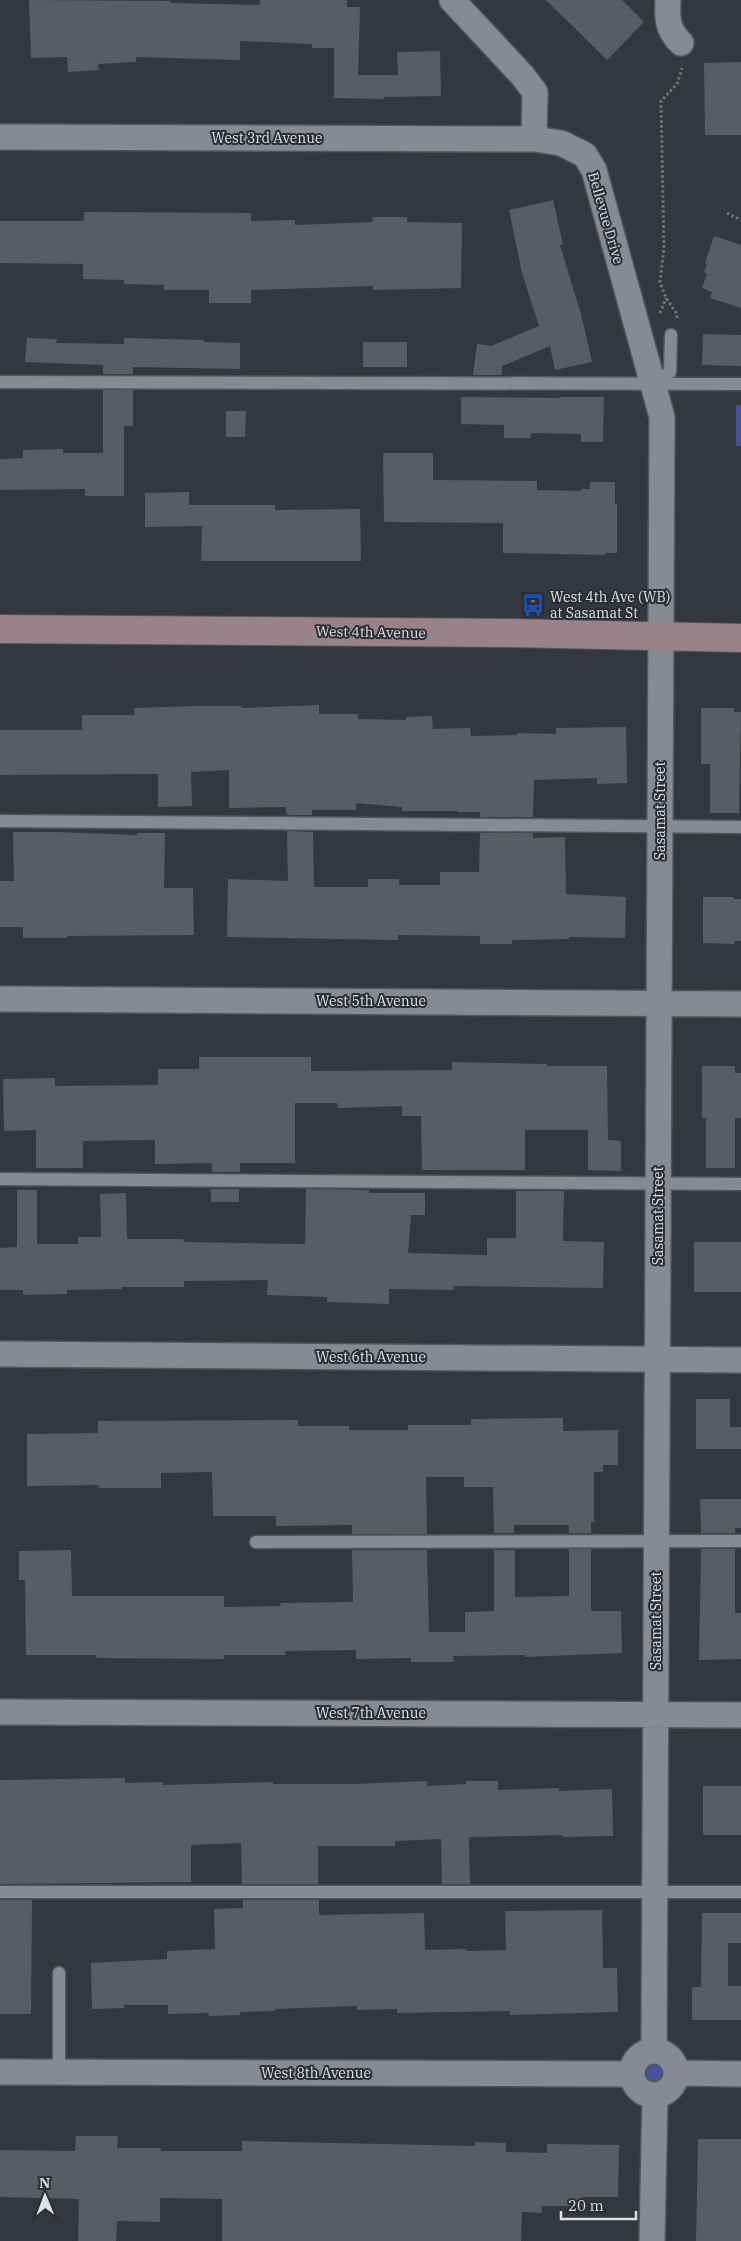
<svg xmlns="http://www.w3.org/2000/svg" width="741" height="2241" font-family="'IBM Plex Serif',serif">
  <rect width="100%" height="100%" fill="#35373e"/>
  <path fill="#47519b" d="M 736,405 L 741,405 L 741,446 L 736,446 Z
    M641 2074a14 14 0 1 1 28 0a14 14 0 1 1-28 0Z"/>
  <path fill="#5a5c64" d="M 29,0 L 170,1 L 170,3 L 260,5 L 260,0 L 347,0 L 347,7 L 360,7 L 358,75 L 398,75 L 397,52 L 440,51 L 441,96 L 384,97 L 384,99 L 334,98 L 334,48 L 312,48 L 312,44 L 240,41 L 240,60 L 136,57 L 136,62 L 98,64 L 99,70 L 68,72 L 67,57 L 31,58 Z
    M 546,0 L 622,0 L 644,22 L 607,60 Z
    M 741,62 L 741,135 L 705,135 L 704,63 Z
    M 553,200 L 563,245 L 560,245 L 581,314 L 592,362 L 555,370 L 550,346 L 502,366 L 502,375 L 473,375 L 477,344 L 491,346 L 539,326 L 522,273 L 509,210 Z
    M 84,212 L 251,213 L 251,221 L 295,220 L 295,225 L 373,222 L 372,217 L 407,217 L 407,222 L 462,223 L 461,288 L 373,290 L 373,286 L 251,290 L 251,303 L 209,303 L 209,290 L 164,290 L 164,285 L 124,284 L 124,280 L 83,279 L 83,264 L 0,263 L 0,221 L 84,221 Z
    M 714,236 L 741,245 L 741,308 L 710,298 L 712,292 L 702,288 L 707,274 L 704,272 L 707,264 L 705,263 Z
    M 703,334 L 741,335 L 741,366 L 702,365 Z
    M 27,338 L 57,339 L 56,343 L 124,344 L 124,338 L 204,340 L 204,342 L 240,343 L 240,369 L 133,367 L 133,374 L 103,374 L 103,365 L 25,362 Z
    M 363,342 L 407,342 L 407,367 L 363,367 Z
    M 103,390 L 133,390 L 133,426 L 124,426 L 124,496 L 85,496 L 85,489 L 0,490 L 0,459 L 23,458 L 23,450 L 63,449 L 63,453 L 103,453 Z
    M 461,397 L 561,398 L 560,397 L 604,397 L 603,442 L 581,442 L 581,434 L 531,433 L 530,438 L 504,438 L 504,425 L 461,424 Z
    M 226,411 L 246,411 L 245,437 L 226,437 Z
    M 383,453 L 433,453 L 433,480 L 537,481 L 537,490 L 581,491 L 581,489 L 590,489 L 590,482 L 615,482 L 615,504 L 617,504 L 617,553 L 605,553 L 605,555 L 503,553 L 503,523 L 384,522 Z
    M 189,492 L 189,505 L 275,505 L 275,510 L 360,509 L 361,561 L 201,561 L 202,526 L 145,527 L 145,493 Z
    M 319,705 L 319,714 L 358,714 L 358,719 L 406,720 L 406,717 L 432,716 L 433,729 L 470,728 L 471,736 L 517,735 L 517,733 L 556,734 L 556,728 L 626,727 L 627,783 L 597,784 L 597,778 L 534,780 L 533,817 L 480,817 L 480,812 L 458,812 L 458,811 L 402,811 L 402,807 L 356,803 L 356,810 L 312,810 L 312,815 L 287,815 L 285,807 L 229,808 L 229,770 L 191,772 L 192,806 L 158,807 L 158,774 L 0,775 L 0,730 L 82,730 L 82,715 L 135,715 L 134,708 L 195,706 L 242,706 L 241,708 Z
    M 701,708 L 734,708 L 734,712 L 741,712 L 739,813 L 710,813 L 710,764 L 701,764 Z
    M 287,831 L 313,832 L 314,887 L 368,887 L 368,879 L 399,879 L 399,885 L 440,885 L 440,872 L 479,872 L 480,833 L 533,833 L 533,838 L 565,837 L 566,894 L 626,897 L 625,938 L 569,937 L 569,939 L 512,940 L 512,944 L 480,944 L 480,936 L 398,935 L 398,940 L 227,937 L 228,879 L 288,881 Z
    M 13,832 L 56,832 L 137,835 L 137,833 L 165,833 L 164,888 L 193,888 L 194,935 L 67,936 L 67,938 L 23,938 L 23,927 L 0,927 L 0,881 L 14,881 Z
    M 703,897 L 734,897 L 734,899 L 741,899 L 741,941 L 734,941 L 734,944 L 703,943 Z
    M 199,1057 L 311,1057 L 311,1071 L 452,1070 L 452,1062 L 547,1064 L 547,1066 L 607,1066 L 608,1140 L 621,1141 L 621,1171 L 588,1170 L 588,1130 L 525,1130 L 525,1170 L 422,1170 L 421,1116 L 402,1116 L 402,1106 L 338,1108 L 337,1103 L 295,1103 L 295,1163 L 240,1163 L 240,1172 L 212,1172 L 212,1163 L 155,1164 L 155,1140 L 83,1141 L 83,1168 L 36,1168 L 36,1130 L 4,1131 L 3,1079 L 55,1078 L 55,1086 L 158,1085 L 158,1069 L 199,1069 Z
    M 702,1066 L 735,1066 L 735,1073 L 741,1073 L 741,1118 L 735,1118 L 735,1168 L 706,1168 L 706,1118 L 702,1118 Z
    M 211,1189 L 239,1189 L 239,1202 L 211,1202 Z
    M 306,1189 L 369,1190 L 369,1193 L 425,1193 L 425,1215 L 411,1215 L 408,1253 L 487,1255 L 487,1238 L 516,1238 L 516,1191 L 564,1191 L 563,1241 L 604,1242 L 603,1288 L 454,1286 L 454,1290 L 389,1289 L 389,1304 L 327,1302 L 327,1297 L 267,1295 L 268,1280 L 184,1281 L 184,1287 L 122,1287 L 122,1289 L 67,1290 L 67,1294 L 23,1295 L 23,1290 L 0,1290 L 0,1248 L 17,1247 L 17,1190 L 37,1190 L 37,1244 L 78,1244 L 78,1237 L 101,1237 L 100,1194 L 126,1193 L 127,1239 L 183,1239 L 184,1242 L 305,1244 Z
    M 694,1242 L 741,1242 L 741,1292 L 694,1292 Z
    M 696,1399 L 730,1399 L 730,1427 L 741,1427 L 741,1449 L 696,1449 Z
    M 563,1418 L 563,1431 L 618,1430 L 618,1465 L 603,1465 L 603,1472 L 594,1472 L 594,1522 L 591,1522 L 591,1533 L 569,1533 L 569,1525 L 514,1525 L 514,1533 L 494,1533 L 493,1487 L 464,1487 L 464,1477 L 426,1477 L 427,1534 L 352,1534 L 352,1525 L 276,1526 L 276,1516 L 213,1516 L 212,1472 L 161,1473 L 161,1488 L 99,1488 L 99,1485 L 27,1486 L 27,1434 L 98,1433 L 98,1421 L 298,1420 L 298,1426 L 349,1426 L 349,1430 L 408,1430 L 408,1425 L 471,1425 L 471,1419 Z
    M 700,1499 L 741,1499 L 741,1528 L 735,1528 L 735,1533 L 701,1533 Z
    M 569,1549 L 591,1549 L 591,1611 L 621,1611 L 622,1653 L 525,1657 L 525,1655 L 453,1656 L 454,1662 L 411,1662 L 411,1658 L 356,1659 L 356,1650 L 285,1651 L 286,1655 L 224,1655 L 224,1659 L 96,1658 L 96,1655 L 26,1655 L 25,1580 L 19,1580 L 19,1551 L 71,1550 L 72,1596 L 224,1596 L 224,1607 L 281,1606 L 280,1603 L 353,1602 L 352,1550 L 427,1550 L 429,1632 L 465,1632 L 465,1612 L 494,1611 L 494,1550 L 515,1550 L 515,1597 L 569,1596 Z
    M 701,1549 L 735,1549 L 735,1613 L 741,1613 L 741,1659 L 699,1660 Z
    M 125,1778 L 125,1783 L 162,1782 L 163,1785 L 273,1782 L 273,1784 L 354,1784 L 427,1781 L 427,1786 L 466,1784 L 466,1781 L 498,1781 L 498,1790 L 559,1788 L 559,1791 L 612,1789 L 613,1836 L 563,1837 L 563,1835 L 469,1837 L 470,1884 L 442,1884 L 441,1839 L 395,1841 L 395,1846 L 318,1846 L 318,1884 L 242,1884 L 241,1843 L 191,1845 L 191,1882 L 0,1884 L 0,1780 Z
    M 703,1786 L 741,1786 L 741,1835 L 703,1835 Z
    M 0,1900 L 32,1900 L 31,2014 L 0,2014 Z
    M 243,1900 L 319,1900 L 319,1915 L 424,1913 L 425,1950 L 466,1949 L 466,1951 L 506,1950 L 505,1911 L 602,1910 L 603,1968 L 617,1968 L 618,2012 L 510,2015 L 510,2011 L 397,2013 L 397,2009 L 357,2010 L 357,2006 L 275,2009 L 275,2011 L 240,2012 L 240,2015 L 209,2016 L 209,2013 L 168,2014 L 168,2005 L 124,2005 L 124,2008 L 92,2009 L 91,1963 L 167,1959 L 167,1951 L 215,1949 L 214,1909 L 243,1908 Z
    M 702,1913 L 741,1913 L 741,1943 L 728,1943 L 728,1986 L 741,1986 L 741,2020 L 692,2020 L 692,1987 L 701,1987 Z
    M 76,2136 L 118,2136 L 117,2148 L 161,2148 L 161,2151 L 242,2151 L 242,2141 L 475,2146 L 475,2142 L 506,2143 L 506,2152 L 547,2153 L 547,2144 L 619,2145 L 618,2197 L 583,2197 L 582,2206 L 542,2206 L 542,2213 L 522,2212 L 521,2241 L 222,2241 L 222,2199 L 160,2198 L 160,2222 L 117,2221 L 116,2241 L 78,2241 L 79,2199 L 0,2197 L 0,2150 L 75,2151 Z
    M 698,2139 L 741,2139 L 741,2241 L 696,2241 Z"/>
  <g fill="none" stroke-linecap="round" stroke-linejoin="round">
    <defs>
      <path id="service" d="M 0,382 L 741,384
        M 654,383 L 670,372 L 671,335
        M 0,821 L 741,827
        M 0,1179 L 741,1184
        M 256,1542 L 741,1541
        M 0,1892 L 741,1892
        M 59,1973 L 59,2072"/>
      <path id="minor" d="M 452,0 L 522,75 L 535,92 L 534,139
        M 668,0 C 667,19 667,29 681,43
        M 0,137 L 534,139 L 561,143 L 585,155 L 594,170 L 662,417 L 654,2050
        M 0,999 L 741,1004
        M 0,1354 L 741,1360
        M 0,1712 L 741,1715
        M632 2073a22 22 0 1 1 44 0a22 22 0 1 1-44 0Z
        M 0,2072 L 632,2074
        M 677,2073 L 741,2074
        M 652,2241 L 655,2095"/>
      <path id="secondary" d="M 0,629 L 511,633 L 741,638"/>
    </defs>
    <use href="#service" stroke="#54555b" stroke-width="15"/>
    <use href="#minor" stroke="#54555b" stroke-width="28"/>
    <use href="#secondary" stroke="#54555b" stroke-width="30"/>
    <path stroke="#73757b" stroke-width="3" stroke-dasharray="2.5 2.5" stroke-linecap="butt" d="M 727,213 L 741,220
      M 660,313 L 666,298
      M 677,318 L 677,314 L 666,298 L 660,282 L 664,248 L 661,101 L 677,84 L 682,68
      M 533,595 L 533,605"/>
    <use href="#service" stroke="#888a93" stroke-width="12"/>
    <use href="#minor" stroke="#888a93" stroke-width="25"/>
    <use href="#secondary" stroke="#98838a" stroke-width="28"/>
  </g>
  <defs>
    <symbol id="bus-bare" viewBox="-9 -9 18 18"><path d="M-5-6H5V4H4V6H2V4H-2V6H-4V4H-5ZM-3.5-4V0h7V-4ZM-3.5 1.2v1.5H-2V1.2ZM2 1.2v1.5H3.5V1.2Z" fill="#1a4fb4" stroke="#2b2d34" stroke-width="2.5" paint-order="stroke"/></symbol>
  </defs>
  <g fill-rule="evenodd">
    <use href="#bus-bare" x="517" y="589" width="32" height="32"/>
  </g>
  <g text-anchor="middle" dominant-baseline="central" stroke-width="4" stroke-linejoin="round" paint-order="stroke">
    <g font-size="14" fill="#e0e1e6" stroke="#2b2d34">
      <text x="267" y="138">West 3rd Avenue</text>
      <text transform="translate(606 218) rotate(74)">Bellevue Drive</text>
      <text transform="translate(371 632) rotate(1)">West 4th Avenue</text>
      <text transform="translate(660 811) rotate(-90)">Sasamat Street</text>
      <text x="371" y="1001">West 5th Avenue</text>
      <text transform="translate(658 1216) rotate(-90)">Sasamat Street</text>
      <text x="371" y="1357">West 6th Avenue</text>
      <text transform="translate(656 1621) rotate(-90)">Sasamat Street</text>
      <text x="371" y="1713">West 7th Avenue</text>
      <text x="316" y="2073">West 8th Avenue</text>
    </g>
    <g font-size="14" fill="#e0e1e6" stroke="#2b2d34" text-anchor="start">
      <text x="550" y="597">West 4th Ave (WB)<tspan x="550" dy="16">at Sasamat St</tspan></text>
    </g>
  </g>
  <g transform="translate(45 2196) rotate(359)" stroke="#2b2d34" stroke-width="4" paint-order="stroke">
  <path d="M0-4L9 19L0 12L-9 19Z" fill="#e0e1e6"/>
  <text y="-8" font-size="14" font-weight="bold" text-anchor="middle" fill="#e0e1e6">N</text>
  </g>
  <path d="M561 2211v8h75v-8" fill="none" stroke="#e0e1e6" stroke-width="2.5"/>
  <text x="568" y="2211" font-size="15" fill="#e0e1e6" stroke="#2b2d34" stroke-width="4" paint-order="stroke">20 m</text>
</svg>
